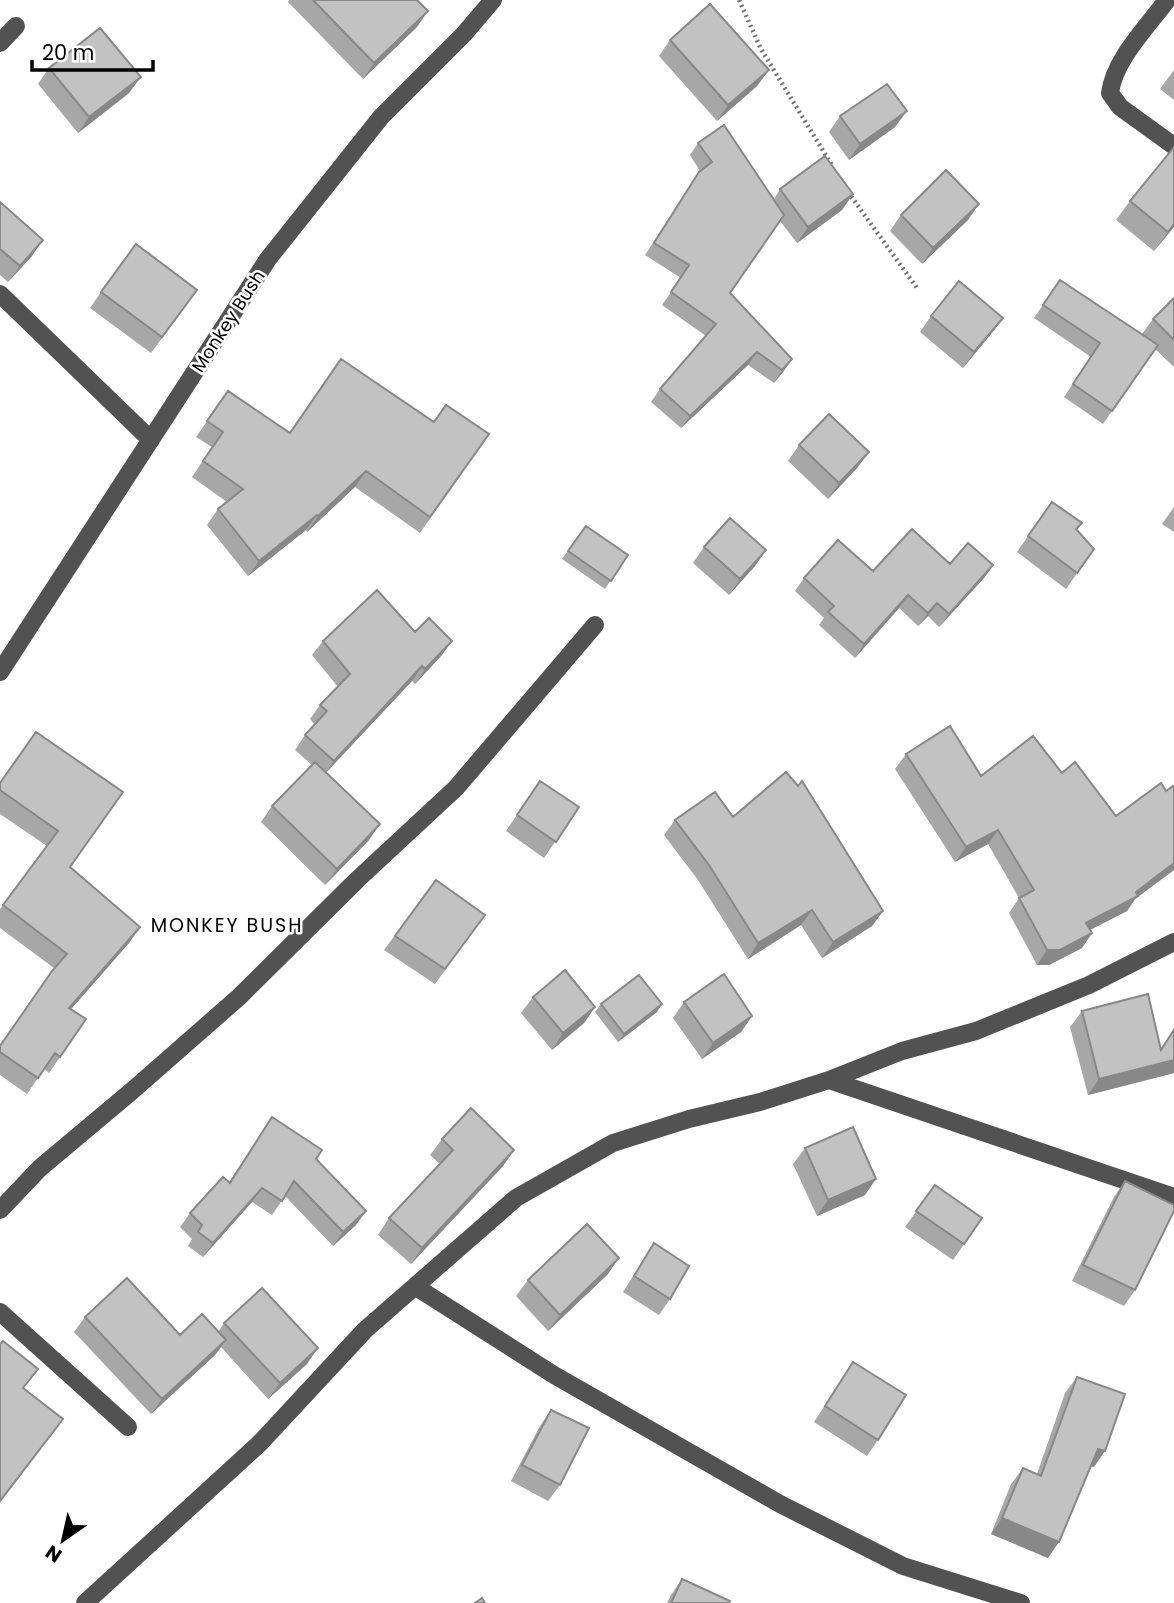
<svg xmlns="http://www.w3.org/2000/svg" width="1174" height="1603" font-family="Poppins,sans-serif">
  <rect width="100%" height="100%" fill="#fff"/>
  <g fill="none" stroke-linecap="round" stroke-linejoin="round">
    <path stroke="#747474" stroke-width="4.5" stroke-dasharray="2 3.5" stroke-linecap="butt" d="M 739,0 L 761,49 L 833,167
      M 848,192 L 917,288"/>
    <path stroke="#525252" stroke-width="18" d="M 1167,0 C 1147,27 1114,60 1110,93 L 1120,107 L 1174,146
      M 0,43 L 16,26
      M 0,294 L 151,440
      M 0,672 L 268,259 L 381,117 L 464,34 L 493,0
      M 829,1080 L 1174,1197
      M 0,1210 L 40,1168 L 133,1090 L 239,997 L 358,879 L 456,788 L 595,625
      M 416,1287 L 554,1375 L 780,1504 L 903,1566 L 1021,1603
      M 0,1312 L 128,1427
      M 85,1603 L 259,1444 L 365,1330 L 516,1198 L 613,1143 L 689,1119 L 760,1102 L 829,1080 L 902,1051 L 976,1031 L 1089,985 L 1174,942"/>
  </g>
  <path fill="#a7a7a7" d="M 289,0 L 417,0 L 417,27 L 363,79 L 288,2 Z
    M 670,40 L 757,86 L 717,121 L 659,56 Z
    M 49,68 L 129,93 L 78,133 L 38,84 Z
    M 1174,70 L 1174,100 L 1160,89 Z
    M 840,116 L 895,127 L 849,160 L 829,132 Z
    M 698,143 L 774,199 L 780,189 L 853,194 L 842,210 L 797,243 L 780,221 L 730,293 L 792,359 L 783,372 L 774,383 L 748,365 L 681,428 L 651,402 L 660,389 L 706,336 L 662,305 L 681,278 L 645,255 L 691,185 L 700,171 L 690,155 Z
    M 1174,147 L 1174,227 L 1154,251 L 1116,220 L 1130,201 Z
    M 0,202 L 32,256 L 8,282 L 0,275 Z
    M 901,215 L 968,220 L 922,264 L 890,231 Z
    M 1060,280 L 1142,334 L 1153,319 L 1174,298 L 1174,367 L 1155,349 L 1103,424 L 1064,397 L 1091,357 L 1034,318 Z
    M 101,292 L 186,306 L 151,353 L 90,308 Z
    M 931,316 L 1003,318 L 991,334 L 963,368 L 920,332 Z
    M 228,391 L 290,433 L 434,422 L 489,434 L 420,533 L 355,487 L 307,532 L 306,530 L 248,576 L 207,525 L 218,509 L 227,502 L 192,477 L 212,447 L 196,437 Z
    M 799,445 L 869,452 L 857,468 L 828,499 L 788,461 Z
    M 1052,502 L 1082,523 L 1077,530 L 1094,549 L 1066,589 L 1017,552 Z
    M 1174,507 L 1174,532 L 1162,524 Z
    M 586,526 L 628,555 L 605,589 L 562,559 Z
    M 704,547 L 766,550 L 755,566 L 729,595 L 693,563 Z
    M 950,564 L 993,565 L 984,578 L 939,627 L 928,616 L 918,626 L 899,608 L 855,658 L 819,625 L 824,618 L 795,591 L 804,578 Z
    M 415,632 L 442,655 L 415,684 L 412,681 L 326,772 L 369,840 L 325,885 L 261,822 L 272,806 L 312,765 L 295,750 L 305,735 L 315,725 L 310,719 L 320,705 L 338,687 L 312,655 L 323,641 Z
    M 36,732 L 70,867 L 140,927 L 129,943 L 71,1009 L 86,1019 L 49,1073 L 44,1069 L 27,1094 L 0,1075 L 0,1045 L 54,968 L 0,928 L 0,909 L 47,846 L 0,814 L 0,783 Z
    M 906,754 L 981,776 L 1062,773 L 1116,816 L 1174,788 L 1174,870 L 1135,899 L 1127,911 L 1090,930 L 1092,933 L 1082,948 L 1049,965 L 1037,965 L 1009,913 L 1019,898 L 988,844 L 955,862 L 895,769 Z
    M 540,781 L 579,807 L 544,858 L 506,831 Z
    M 733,817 L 883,911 L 872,926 L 822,958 L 801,925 L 748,959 L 698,880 L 664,835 L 675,820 Z
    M 436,880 L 485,915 L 435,984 L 384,950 Z
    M 533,997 L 595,1007 L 584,1023 L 552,1050 L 521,1013 Z
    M 684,1002 L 752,1016 L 741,1032 L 702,1059 L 673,1018 Z
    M 601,1004 L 657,1012 L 618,1042 L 595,1012 Z
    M 1082,1011 L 1161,1049 L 1174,1028 L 1174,1073 L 1088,1095 L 1070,1027 Z
    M 272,1117 L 316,1159 L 356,1225 L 333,1246 L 285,1196 L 272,1215 L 252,1202 L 203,1257 L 188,1246 L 192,1239 L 180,1227 L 190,1213 L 229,1182 Z
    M 442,1139 L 514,1150 L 503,1166 L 411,1264 L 378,1235 L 389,1218 L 440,1164 L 430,1155 Z
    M 805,1148 L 865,1195 L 817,1216 L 793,1164 Z
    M 1125,1181 L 1135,1290 L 1124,1306 L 1072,1281 L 1114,1197 Z
    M 935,1185 L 982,1218 L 953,1260 L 905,1227 Z
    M 654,1243 L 670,1299 L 659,1315 L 623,1292 Z
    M 608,1274 L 548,1331 L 516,1296 L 528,1280 Z
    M 85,1317 L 180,1335 L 218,1332 L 224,1323 L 307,1364 L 268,1399 L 221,1347 L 215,1355 L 151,1414 L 74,1332 Z
    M 853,1362 L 878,1440 L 867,1456 L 814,1422 Z
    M 1077,1377 L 1094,1467 L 1090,1466 L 1048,1558 L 991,1534 L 1011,1484 L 1023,1468 L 1037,1474 L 1065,1393 Z
    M 551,1410 L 560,1485 L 548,1501 L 511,1481 L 540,1426 Z
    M 682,1579 L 729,1603 L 667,1603 L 671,1595 Z"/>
  <path fill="#888" d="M 428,11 L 417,27 L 363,79 L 374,63 Z
    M 769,70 L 757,86 L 717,121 L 728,105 Z
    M 141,77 L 129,93 L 78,133 L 89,117 Z
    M 907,111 L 895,127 L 849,160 L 860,144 Z
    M 853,194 L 842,210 L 797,243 L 808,227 Z
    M 979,204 L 968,220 L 922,264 L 933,248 Z
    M 1174,224 L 1174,227 L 1154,251 L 1168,232 Z
    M 43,240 L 32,256 L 8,282 L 20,266 Z
    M 1003,318 L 991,334 L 963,368 L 974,352 Z
    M 757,352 L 748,365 L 681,428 L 690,416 Z
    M 792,359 L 783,372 L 774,383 L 782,370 Z
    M 869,452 L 857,468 L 828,499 L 839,483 Z
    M 366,471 L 355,487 L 307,532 L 318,516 Z
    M 317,515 L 306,530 L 248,576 L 259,561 Z
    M 766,550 L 755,566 L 729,595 L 740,579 Z
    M 993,565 L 984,578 L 939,627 L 949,614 Z
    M 908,595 L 899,608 L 855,658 L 864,644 Z
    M 937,603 L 928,616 L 918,626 L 928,613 Z
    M 452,641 L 442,655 L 415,684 L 425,669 Z
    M 422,666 L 412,681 L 323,776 L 334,761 Z
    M 380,824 L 369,840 L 325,885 L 337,869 Z
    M 998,830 L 988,844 L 955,862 L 966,847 Z
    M 1174,863 L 1174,870 L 1135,899 L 1127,911 L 1076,937 L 1086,923 L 1136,892 Z
    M 812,910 L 801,925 L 748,959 L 758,943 Z
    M 883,911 L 872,926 L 822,958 L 833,942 Z
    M 140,927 L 129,943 L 58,1024 L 69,1008 Z
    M 1092,933 L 1082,948 L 1049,965 L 1037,965 L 1047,950 Z
    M 662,1004 L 657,1012 L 618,1042 L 624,1034 Z
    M 595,1007 L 584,1023 L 552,1050 L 563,1033 Z
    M 752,1016 L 741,1032 L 702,1059 L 713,1043 Z
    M 1174,1060 L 1174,1073 L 1088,1095 L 1099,1079 Z
    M 514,1150 L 503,1166 L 411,1264 L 422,1248 Z
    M 876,1179 L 865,1195 L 817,1216 L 828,1200 Z
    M 262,1188 L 252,1202 L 203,1257 L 213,1243 Z
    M 366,1211 L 356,1225 L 333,1246 L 343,1232 Z
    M 619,1258 L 608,1274 L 548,1331 L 560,1315 Z
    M 226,1340 L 215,1355 L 151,1414 L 162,1399 Z
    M 318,1348 L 307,1364 L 268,1399 L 280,1383 Z
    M 1098,1449 L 1105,1451 L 1094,1467 L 1087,1465 Z
    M 1002,1518 L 1059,1542 L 1048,1558 L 991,1534 Z"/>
  <path fill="#c2c2c2" stroke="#888" stroke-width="2" d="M 313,0 L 417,0 L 428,11 L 374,63 Z
    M 710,4 L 769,70 L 728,105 L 670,40 Z
    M 100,28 L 141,77 L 89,117 L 49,68 Z
    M 887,84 L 907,111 L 860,144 L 840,116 Z
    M 724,125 L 784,215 L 730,293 L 792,359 L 782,370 L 757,352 L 690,416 L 660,389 L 716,324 L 671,292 L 689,265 L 654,243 L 699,172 L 712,162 L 698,143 Z
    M 1174,147 L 1174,224 L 1168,232 L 1130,201 Z
    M 825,156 L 853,194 L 808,227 L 780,189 Z
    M 946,170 L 979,204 L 933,248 L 901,215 Z
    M 0,202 L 43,240 L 20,266 L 0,249 Z
    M 136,244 L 197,290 L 162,337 L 101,292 Z
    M 1060,280 L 1158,345 L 1112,411 L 1073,384 L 1100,343 L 1043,305 Z
    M 959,281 L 1003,318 L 974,352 L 931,316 Z
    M 1174,298 L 1174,340 L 1153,319 Z
    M 341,359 L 434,422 L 446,405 L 489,434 L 430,517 L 366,471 L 318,516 L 317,515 L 259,561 L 218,509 L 243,489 L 203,461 L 223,432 L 207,421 L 228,391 L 290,433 Z
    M 829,414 L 869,452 L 839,483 L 799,445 Z
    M 1052,502 L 1082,523 L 1076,529 L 1094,549 L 1077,573 L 1028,536 Z
    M 730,518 L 766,550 L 740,579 L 704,547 Z
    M 586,526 L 628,555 L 611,581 L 568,551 Z
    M 912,529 L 950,564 L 968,543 L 993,565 L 949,614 L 937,603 L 928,613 L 908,595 L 864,644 L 828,612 L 834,606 L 804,578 L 838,540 L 873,571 Z
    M 377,590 L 415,632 L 429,618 L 452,641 L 425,669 L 422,666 L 334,761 L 305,735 L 327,711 L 320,705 L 350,674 L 323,641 Z
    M 950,726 L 981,776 L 1033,736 L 1062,773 L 1075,762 L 1116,816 L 1161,783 L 1166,791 L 1173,786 L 1174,788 L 1174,863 L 1136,892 L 1138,896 L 1086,923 L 1092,933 L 1060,950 L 1047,950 L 1019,898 L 1034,890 L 998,830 L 966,847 L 906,754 Z
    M 36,732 L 123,792 L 70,867 L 140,927 L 69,1008 L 86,1019 L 60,1057 L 55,1053 L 38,1078 L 0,1052 L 0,1046 L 52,971 L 67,954 L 3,905 L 58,831 L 0,790 L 0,783 Z
    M 315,762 L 380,824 L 337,869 L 272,806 Z
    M 786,772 L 798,786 L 802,781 L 883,911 L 833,942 L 812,910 L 758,943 L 709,865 L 675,820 L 715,792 L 733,817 Z
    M 540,781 L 579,807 L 556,842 L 517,815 Z
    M 436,880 L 485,915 L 445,969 L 395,936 Z
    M 565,970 L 595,1007 L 563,1033 L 533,997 Z
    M 724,974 L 752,1016 L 713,1043 L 684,1002 Z
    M 639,975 L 662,1004 L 624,1034 L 601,1004 Z
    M 1148,994 L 1161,1050 L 1174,1030 L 1174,1060 L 1099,1079 L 1082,1011 Z
    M 471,1108 L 514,1150 L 422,1248 L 389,1218 L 453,1150 L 442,1139 Z
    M 272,1117 L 322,1150 L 316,1159 L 366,1211 L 343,1232 L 294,1181 L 282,1201 L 262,1188 L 213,1243 L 198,1232 L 202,1225 L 190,1213 L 223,1177 L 230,1183 Z
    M 853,1127 L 876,1179 L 828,1200 L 805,1148 Z
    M 1125,1181 L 1174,1205 L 1174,1211 L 1135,1290 L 1083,1265 Z
    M 935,1185 L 982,1218 L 964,1244 L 916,1211 Z
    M 587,1224 L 619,1258 L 560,1315 L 528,1280 Z
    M 654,1243 L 689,1266 L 670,1299 L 634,1276 Z
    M 127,1278 L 180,1335 L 202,1314 L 226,1340 L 162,1399 L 85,1317 Z
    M 262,1288 L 318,1348 L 280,1383 L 224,1323 Z
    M 3,1341 L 38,1369 L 23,1388 L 63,1419 L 0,1501 L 0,1344 Z
    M 853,1362 L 906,1395 L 878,1440 L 825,1406 Z
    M 1077,1377 L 1125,1394 L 1105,1451 L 1098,1449 L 1059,1542 L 1002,1518 L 1023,1468 L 1041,1476 Z
    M 551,1410 L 589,1428 L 560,1485 L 522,1465 Z
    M 682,1579 L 730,1601 L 729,1603 L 671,1603 Z
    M 482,1598 L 485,1603 L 475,1603 Z"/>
  <g text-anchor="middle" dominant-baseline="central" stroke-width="5" stroke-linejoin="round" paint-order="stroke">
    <g font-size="18" fill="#000" stroke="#fff">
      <text transform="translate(228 321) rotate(-57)">Monkey Bush</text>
    </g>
    <g font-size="19" letter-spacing="2" fill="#000" stroke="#fff">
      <text x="227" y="925">MONKEY BUSH</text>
    </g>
  </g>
  <g transform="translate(63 1540) rotate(214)" stroke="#ffffff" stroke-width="5" paint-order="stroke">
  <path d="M0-5L12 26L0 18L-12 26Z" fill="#000000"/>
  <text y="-10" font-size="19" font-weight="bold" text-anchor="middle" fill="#000000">N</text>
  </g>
  <path d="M32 60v10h121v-10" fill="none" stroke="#000000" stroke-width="3.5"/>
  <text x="42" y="60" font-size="21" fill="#000000" stroke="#ffffff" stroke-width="5" paint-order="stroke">20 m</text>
</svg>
